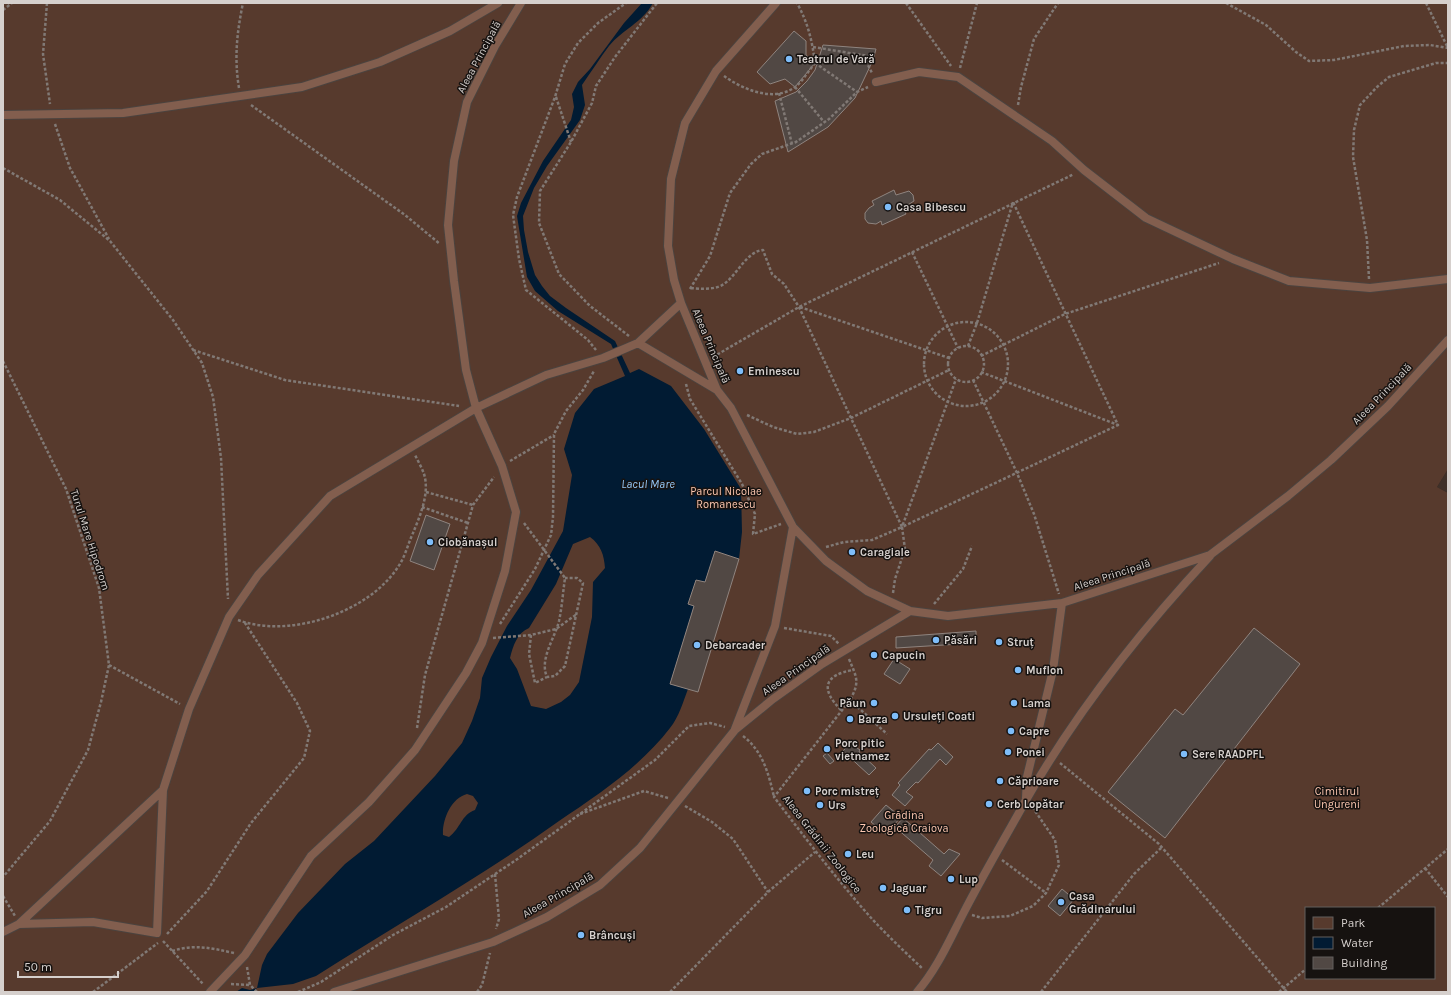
<svg xmlns="http://www.w3.org/2000/svg" width="1451" height="995" font-family="Karla,sans-serif">
  <rect width="100%" height="100%" fill="#312824"/>
  <path fill="#3f3029" d="M 1448,469 L 1448,493 L 1437,487 Z"/>
  <path fill="#573a2d" fill-rule="evenodd" d="M 3,3 L 1448,3 L 1448,469 L 1437,487 L 1448,493 L 1448,992 L 3,992 ZM 1306,908 L 1434,908 L 1434,978 L 1306,978 Z"/>
  <path fill="#011b33" fill-rule="evenodd" d="M 642,3 L 653,3 C 642,23 623,29 609,46 C 600,58 591,72 582,85 L 585,105 L 580,120 L 547,166 L 534,188 L 523,216 L 524,230 L 528,252 L 535,275 L 542,286 L 550,296 L 566,308 L 615,341 L 630,373 L 639,369 L 671,386 L 704,429 L 741,489 L 742,532 L 739,559 L 715,551 L 705,582 L 696,580 L 688,604 L 694,606 L 670,684 L 688,689 C 683,702 679,717 670,728 C 640,767 599,794 559,821 C 481,877 397,924 316,976 L 293,984 L 257,988 L 254,992 L 236,992 L 242,988 L 250,990 L 257,988 L 262,965 L 267,954 L 298,913 L 345,864 L 374,841 L 435,776 L 462,743 L 472,721 L 480,698 L 482,678 L 491,657 L 507,626 L 531,590 L 563,531 L 572,475 L 564,449 L 575,413 L 594,389 L 625,376 L 611,344 L 558,311 L 535,291 L 527,277 L 517,216 L 521,203 L 543,161 L 571,120 L 574,107 L 572,94 L 578,82 L 590,69 L 624,23 ZM 590,537 C 601,545 604,555 605,568 L 593,582 L 592,617 L 579,682 L 570,695 L 561,702 L 546,709 L 531,706 L 517,669 L 510,658 C 513,646 517,633 529,628 L 556,584 L 573,544 ZM 467,794 L 473,796 L 478,803 L 475,810 C 461,815 461,828 449,837 L 443,835 C 442,820 451,798 467,794 Z"/>
  <path fill="#514844" stroke="#8f847f" d="M 794,31 L 806,41 L 806,55 L 815,63 L 795,87 L 785,79 L 770,84 L 757,72 Z
    M 823,45 L 876,49 L 873,60 L 855,98 L 828,127 L 788,152 L 775,101 L 796,92 L 807,81 L 815,70 Z
    M 894,190 L 896,195 L 909,191 L 913,195 L 914,201 L 903,208 L 906,214 L 882,225 L 881,221 L 876,224 L 868,223 L 865,219 L 865,213 L 869,208 L 874,205 L 872,201 Z
    M 426,515 L 450,524 L 434,570 L 410,561 Z
    M 715,551 L 739,559 L 698,692 L 670,684 L 694,606 L 688,604 L 696,580 L 705,582 Z
    M 1254,628 L 1300,664 L 1165,838 L 1108,792 L 1175,709 L 1183,715 Z
    M 976,631 L 976,643 L 896,648 L 896,637 Z
    M 894,659 L 910,669 L 900,684 L 884,674 Z
    M 850,743 L 860,750 L 859,752 L 876,768 L 869,775 L 843,751 Z
    M 938,743 L 953,757 L 946,765 L 940,759 L 918,783 L 916,782 L 906,792 L 913,797 L 905,806 L 892,795 L 900,785 L 898,783 L 929,749 L 931,750 Z
    M 827,753 L 834,761 L 830,764 L 823,756 Z
    M 886,805 L 901,817 L 886,834 L 871,822 Z
    M 903,818 L 944,854 L 949,849 L 960,854 L 941,876 L 929,866 L 933,860 L 895,827 Z
    M 1062,889 L 1074,899 L 1060,916 L 1048,906 Z"/>
  <g fill="none" stroke-linecap="round" stroke-linejoin="round">
    <defs>
      <path id="pedestrian" d="M 876,82 L 919,72 L 958,77 L 1052,141 L 1084,170 L 1146,218 L 1233,259 L 1289,281 L 1370,288 L 1448,279
        M 3,115 L 123,113 L 302,87 L 380,62 L 450,31 L 498,3
        M 638,343 L 717,390
        M 793,527 L 826,561 L 867,591 L 910,611
        M 735,729 L 775,626 L 793,527 L 731,408 L 717,390 L 681,303 L 674,280 L 668,246 L 671,179 L 685,123 L 716,71 L 776,3
        M 1026,798 L 1027,777 L 1053,670 L 1062,603
        M 19,924 L 163,790
        M 3,932 L 19,924 L 93,922 L 157,933 L 163,790 L 189,709 L 229,617 L 258,575 L 330,496 L 476,408 L 546,375 L 603,358 L 638,343 L 681,303
        M 210,992 L 245,955 L 311,856 L 369,802 L 415,750 L 466,673 L 482,643 L 505,571 L 516,512 L 502,466 L 476,408 L 466,370 L 454,281 L 448,225 L 454,161 L 467,102 L 495,46 L 521,3
        M 334,992 L 493,942 L 547,917 L 600,885 L 640,848 L 735,730 L 773,699 L 822,664 L 910,611 L 948,616 L 1062,603 L 1210,555 L 1288,496 L 1331,460 L 1388,406 L 1448,340
        M 917,992 C 937,969 949,941 963,914 C 983,875 1005,838 1026,800 C 1077,711 1140,631 1210,556"/>
    </defs>
    <use href="#pedestrian" stroke="#4b433f" stroke-width="10"/>
    <path stroke="#817975" stroke-width="2.5" stroke-dasharray="3 2" stroke-linecap="butt" d="M 47,3 L 43,54 L 50,104
      M 906,3 L 951,66
      M 1226,3 L 1266,25 L 1296,52 L 1309,61 L 1334,60 L 1404,46 L 1430,45 L 1448,48
      M 1426,3 L 1448,48
      M 3,10 L 12,3
      M 813,47 L 868,56 L 868,65 L 872,73
      M 815,63 L 857,92
      M 960,68 L 977,3
      M 724,76 C 742,89 774,103 795,87 C 803,81 809,70 815,63 C 812,40 808,23 797,3
      M 795,87 L 824,122
      M 239,88 C 234,58 237,32 243,3
      M 779,93 L 792,144
      M 556,97 L 571,142
      M 251,105 L 405,215 L 440,244
      M 1018,105 L 1021,87 L 1034,39 L 1058,3
      M 55,124 L 70,168 L 109,239
      M 3,168 L 60,200 L 110,241 L 173,320 L 202,363 L 213,397 L 221,458 L 228,599
      M 912,252 L 958,348
      M 1369,279 L 1367,240 L 1353,157 L 1354,130 L 1360,105 L 1377,87 L 1389,77 L 1436,63 L 1448,63
      M 691,288 C 701,289 715,290 724,284 C 737,275 747,251 763,250 L 772,274 L 784,284 L 799,307 L 902,527 L 1118,425 L 1013,202
      M 690,289 L 710,256 L 730,193 L 751,164 L 762,154 L 796,142 L 829,119 L 857,92 L 868,87
      M 800,307 L 949,358
      M924 364a42 42 0 1 1 84 0a42 42 0 1 1-84 0Z
      M 629,336 L 590,306 L 559,274 L 539,223 L 540,191 L 571,142 L 592,103 L 596,86 L 615,57 L 657,3
      M 968,346 L 977,323 L 1013,202
      M948 364a18 18 0 1 1 36 0a18 18 0 1 1-36 0Z
      M 193,350 L 285,380 L 459,406
      M 596,350 L 588,340 L 526,290 L 519,259 L 513,215 L 517,197 L 555,97 L 565,64 L 578,43 L 598,23 L 626,3
      M 981,356 L 1065,314 L 1219,263
      M 713,357 L 799,307 L 1074,174
      M 3,361 L 66,489 L 99,588 L 109,665 L 101,702 L 88,750 L 50,821 L 3,877
      M 981,372 L 1118,425
      M 973,380 L 1017,473 L 1034,514 L 1059,594
      M 686,384 L 690,399 L 742,484 L 755,514 L 753,534 L 781,524
      M 747,415 L 773,427 L 797,434 L 814,432 L 851,418 L 949,370
      M 510,461 L 554,435
      M 426,492 L 473,505
      M 422,507 L 468,523
      M 524,523 L 565,578 C 563,592 562,607 559,621 C 555,638 539,659 547,677 L 555,676 L 565,666 L 582,588 L 583,583 L 577,578 L 565,578
      M 826,547 L 844,542 L 872,540 L 902,527
      M 893,593 L 895,579 L 905,549 L 902,527 L 956,379
      M 934,604 L 963,569 L 972,546
      M 238,620 C 289,639 368,613 398,567 C 405,557 408,544 413,533 C 420,516 430,493 424,474 C 422,468 418,461 415,455
      M 500,624 L 535,569 L 551,535 L 553,517 L 554,434 L 566,411 L 583,390 L 594,371
      M 784,628 L 831,636 L 839,644
      M 531,635 L 529,654 L 535,683 L 547,677
      M 493,638 L 531,635 L 556,629 L 577,614
      M 849,659 C 857,678 860,682 850,700 L 774,797 C 806,839 838,881 873,920 C 889,937 906,953 923,969
      M 109,665 L 180,704
      M 850,700 L 887,734
      M 841,710 C 820,689 824,675 853,670
      M 417,728 L 425,675 L 473,505 L 494,477
      M 743,736 C 763,751 769,775 774,797
      M 1060,763 L 1159,844 L 1287,992
      M 685,806 L 712,822 L 733,839 L 768,892
      M 580,814 L 644,791 L 668,798
      M 1002,860 L 1046,893
      M 1425,868 L 1448,897
      M 495,874 L 499,919 L 496,929
      M 3,896 L 15,916
      M 1378,908 L 1448,849
      M 972,915 L 982,918 L 1010,916 L 1033,906 L 1046,893 L 1059,865 L 1055,840 L 1033,808
      M 167,934 L 207,891 L 251,823 L 304,758 L 310,731 L 297,703 L 245,623
      M 163,941 L 203,984
      M 172,951 C 195,944 211,948 234,953
      M 247,967 L 250,985 L 257,992
      M 231,984 L 250,985
      M 93,992 L 158,943
      M 298,992 L 321,982 L 393,935 L 446,907 L 516,860 L 655,760 L 689,726 L 710,723 L 725,727
      M 477,992 L 482,985 L 490,953
      M 670,992 L 768,892 L 815,852
      M 1041,992 L 1134,874 L 1161,848
      M 1279,992 L 1306,969"/>
    <use href="#pedestrian" stroke="#825e4e" stroke-width="8"/>
  </g>
  <g fill="#7ebdf9" stroke="#161210" stroke-width="1.5">
    <circle cx="789" cy="59" r="4"/>
    <circle cx="888" cy="207" r="4"/>
    <circle cx="740" cy="371" r="4"/>
    <circle cx="430" cy="542" r="4"/>
    <circle cx="852" cy="552" r="4"/>
    <circle cx="936" cy="640" r="4"/>
    <circle cx="999" cy="642" r="4"/>
    <circle cx="697" cy="645" r="4"/>
    <circle cx="874" cy="655" r="4"/>
    <circle cx="1018" cy="670" r="4"/>
    <circle cx="874" cy="703" r="4"/>
    <circle cx="1014" cy="703" r="4"/>
    <circle cx="895" cy="716" r="4"/>
    <circle cx="850" cy="719" r="4"/>
    <circle cx="1011" cy="731" r="4"/>
    <circle cx="827" cy="749" r="4"/>
    <circle cx="1008" cy="752" r="4"/>
    <circle cx="1184" cy="754" r="4"/>
    <circle cx="1000" cy="781" r="4"/>
    <circle cx="807" cy="791" r="4"/>
    <circle cx="989" cy="804" r="4"/>
    <circle cx="820" cy="805" r="4"/>
    <circle cx="848" cy="854" r="4"/>
    <circle cx="951" cy="879" r="4"/>
    <circle cx="883" cy="888" r="4"/>
    <circle cx="1061" cy="902" r="4"/>
    <circle cx="907" cy="910" r="4"/>
    <circle cx="581" cy="935" r="4"/>
  </g>
  <g text-anchor="middle" dominant-baseline="central" stroke-width="3" stroke-linejoin="round" paint-order="stroke">
    <g font-size="11" fill="#d6d0cd" stroke="#161210">
      <text transform="translate(479 57) rotate(-62)">Aleea Principală</text>
      <text transform="translate(711 346) rotate(67)">Aleea Principală</text>
      <text transform="translate(1382 394) rotate(-46)">Aleea Principală</text>
      <text transform="translate(90 540) rotate(72)">Turul Mare Hipodrom</text>
      <text transform="translate(1112 575) rotate(-18)">Aleea Principală</text>
      <text transform="translate(796 670) rotate(-35)">Aleea Principală</text>
      <text transform="translate(822 844) rotate(52)">Aleea Grădinii Zoologice</text>
      <text transform="translate(558 895) rotate(-30)">Aleea Principală</text>
    </g>
    <g font-size="11" font-weight="bold" fill="#d6d0cd" stroke="#161210" text-anchor="start">
      <text x="797" y="59">Teatrul de Vară</text>
      <text x="896" y="207">Casa Bibescu</text>
      <text x="748" y="371">Eminescu</text>
      <text x="438" y="542">Ciobănașul</text>
      <text x="860" y="552">Caragiale</text>
      <text x="944" y="640">Păsări</text>
      <text x="1007" y="642">Struț</text>
      <text x="705" y="645">Debarcader</text>
      <text x="882" y="655">Capucin</text>
      <text x="1026" y="670">Muflon</text>
      <text x="866" y="703" text-anchor="end">Păun</text>
      <text x="1022" y="703">Lama</text>
      <text x="903" y="716">Ursuleți Coati</text>
      <text x="858" y="719">Barza</text>
      <text x="1019" y="731">Capre</text>
      <text x="835" y="743">Porc pitic<tspan x="835" dy="13">vietnamez</tspan></text>
      <text x="1016" y="752">Ponei</text>
      <text x="1192" y="754">Sere RAADPFL</text>
      <text x="1008" y="781">Căprioare</text>
      <text x="815" y="791">Porc mistreț</text>
      <text x="997" y="804">Cerb Lopătar</text>
      <text x="828" y="805">Urs</text>
      <text x="856" y="854">Leu</text>
      <text x="959" y="879">Lup</text>
      <text x="891" y="888">Jaguar</text>
      <text x="1069" y="896">Casa<tspan x="1069" dy="13">Grădinarului</tspan></text>
      <text x="915" y="910">Tigru</text>
      <text x="589" y="935">Brâncuși</text>
    </g>
    <g font-size="11" fill="#fdc7b0" stroke="#161210">
      <text x="726" y="491">Parcul Nicolae<tspan x="726" dy="13">Romanescu</tspan></text>
      <text x="1337" y="791">Cimitirul<tspan x="1337" dy="13">Ungureni</tspan></text>
      <text x="904" y="815">Grădina<tspan x="904" dy="13">Zoologică Craiova</tspan></text>
    </g>
    <g font-size="12" font-style="italic" fill="#95c8f8" stroke="#161210">
      <text x="648" y="484">Lacul Mare</text>
    </g>
  </g>
  <rect width="1451" height="995" fill="none" stroke="#d6d0cd" stroke-width="8"/>
  <rect x="1305" y="907" width="130" height="72" fill="#161210" stroke="#635e5c"/>
  <rect x="1313" y="917" width="20" height="12" fill="#573a2d" stroke="#635e5c"/>
  <text x="1341" y="927" font-size="12" fill="#d6d0cd">Park</text>
  <rect x="1313" y="937" width="20" height="12" fill="#011b33" stroke="#635e5c"/>
  <text x="1341" y="947" font-size="12" fill="#d6d0cd">Water</text>
  <rect x="1313" y="957" width="20" height="12" fill="#514844" stroke="#635e5c"/>
  <text x="1341" y="967" font-size="12" fill="#d6d0cd">Building</text>
  <path d="M18 971v6h100v-6" fill="none" stroke="#d6d0cd" stroke-width="2"/>
  <text x="24" y="971" font-size="12" fill="#d6d0cd" stroke="#161210" stroke-width="3" paint-order="stroke">50 m</text>
</svg>
